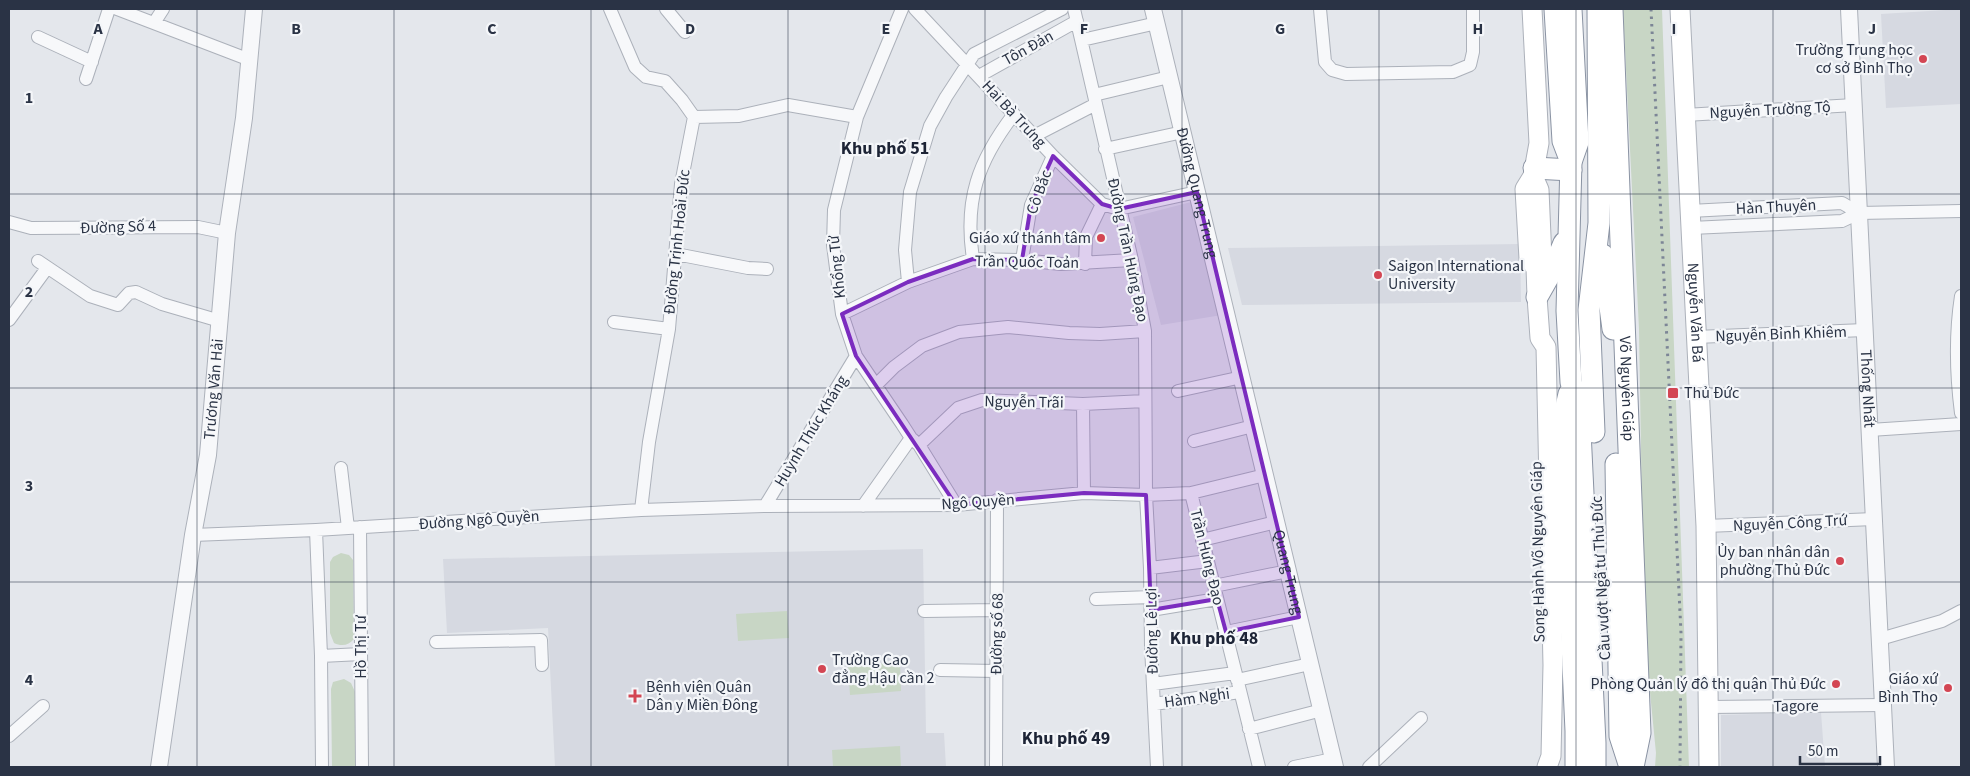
<svg xmlns="http://www.w3.org/2000/svg" width="1970" height="776" font-family="'Source Sans 3',sans-serif">
  <rect width="100%" height="100%" fill="#e4e7ec"/>
  <path fill="#d6d9e1" d="M 1961,9 L 1961,104 L 1886,108 L 1881,14 Z
    M 1191,202 L 1222,315 L 1161,325 L 1133,217 Z
    M 1520,244 L 1521,302 L 1242,305 L 1228,248 Z
    M 923,549 L 926,733 L 944,733 L 946,767 L 555,767 L 548,628 L 447,633 L 443,559 Z
    M 1821,712 L 1825,767 L 1721,767 L 1721,715 Z"/>
  <path fill="#c8d6c5" d="M 1623,9 L 1662,9 L 1689,767 L 1655,767 L 1656,753 L 1644,632 L 1639,329 Z
    M 341,553 L 349,555 L 353,560 L 354,639 C 349,645 342,647 334,643 L 330,633 L 330,562 L 333,557 Z
    M 787,611 L 789,638 L 738,641 L 736,614 Z
    M 900,662 L 901,691 L 850,695 L 848,666 Z
    M 344,679 L 351,683 L 356,694 L 356,767 L 332,767 L 331,689 L 333,682 Z
    M 900,746 L 901,767 L 833,767 L 832,750 Z"/>
  <g fill="none" stroke-linecap="round" stroke-linejoin="round">
    <defs>
      <path id="minor" d="M 117,9 L 250,60
        M 610,9 L 635,67 L 646,77 L 665,81 L 682,100 L 694,117 L 681,184 L 669,329 L 649,442 L 641,510
        M 666,9 L 685,32
        M 902,9 L 857,117 L 834,210 L 833,245 L 842,314 L 856,356 L 902,424 L 911,438 L 919,445 L 956,505
        M 915,9 L 1053,156 L 1102,204 L 1119,209 L 1197,192
        M 1074,9 L 1132,260 L 1145,331 L 1146,495 L 1150,568 L 1151,646 L 1157,767
        M 1320,9 L 1325,62 L 1332,70 L 1346,74 L 1453,72 L 1470,65 L 1473,52 L 1473,9
        M 154,23 L 163,9
        M 38,37 L 92,62
        M 1082,40 L 1157,23
        M 979,76 L 1077,21
        M 86,79 L 109,9
        M 1094,95 L 1169,77
        M 1685,115 L 1854,105
        M 694,117 L 739,116 L 788,105 L 857,117
        M 1034,136 L 1096,104
        M 1105,149 L 1183,132
        M 1690,211 L 1842,203 L 1859,213
        M 9,222 L 31,228 L 198,227 L 227,233
        M 1691,228 L 1842,221 L 1859,213 L 1961,211
        M 676,254 L 748,268 L 767,269
        M 973,259 C 964,200 978,161 1014,114
        M 1022,260 L 1031,205 L 1053,156
        M 38,261 L 90,296 L 118,305 L 129,293 L 136,292 L 162,304 L 220,321
        M 1085,264 L 1086,237 L 1102,204
        M 908,282 L 905,250 L 910,192 L 930,126 L 946,97 L 974,54 L 1062,9
        M 1961,296 C 1955,335 1956,374 1961,413
        M 842,314 L 908,282 L 973,259 L 1022,260 L 1061,264 L 1132,260
        M 9,320 L 47,268
        M 614,322 L 669,329
        M 1696,337 L 1865,330
        M 876,385 L 894,367 L 922,346 L 959,332 L 1008,327 L 1069,333 L 1100,334 L 1145,331
        M 1178,391 L 1242,377
        M 1083,404 L 1084,493
        M 1870,430 L 1961,424
        M 1194,441 L 1253,426
        M 919,445 L 958,408 L 982,400 L 1083,404 L 1145,401
        M 341,468 L 348,528
        M 1191,493 L 1259,767
        M 765,506 L 856,356
        M 863,506 L 911,438
        M 1706,526 L 1874,519
        M 360,527 L 362,767
        M 316,530 L 321,656 L 322,767
        M 193,535 L 316,530 L 641,510 L 765,506 L 956,505 L 1084,493 L 1146,495 L 1191,493 L 1265,475
        M 1202,540 L 1276,522
        M 1150,568 L 1208,561
        M 1214,586 L 1288,571
        M 1096,599 L 1151,597
        M 1151,610 L 1217,599
        M 924,611 L 997,610
        M 1226,632 L 1299,617
        M 1880,639 L 1942,621 L 1961,611
        M 436,642 L 541,640 L 542,665
        M 321,656 L 361,654
        M 940,670 L 996,671
        M 1237,680 L 1310,664
        M 1153,684 L 1235,673
        M 1154,704 L 1240,692
        M 1709,707 L 1883,705
        M 1249,729 L 1322,710
        M 9,736 L 43,706
        M 996,767 L 997,500
        M 1294,767 L 1333,759
        M 1369,767 L 1421,718"/>
      <g id="tertiary">
        <path id="s1" d="M 1153,9 L 1335,767"/>
        <path id="s2" d="M 1849,9 L 1886,767"/>
        <path id="s3" d="M 159,767 L 193,535 L 208,455 L 227,233 L 244,118 L 254,9"/>
      </g>
      <g id="secondary">
        <path d="M 1532,9 L 1539,143 L 1533,176 L 1525,189 L 1529,259 L 1536,268"/>
        <path id="s4" d="M 1680,9 L 1706,526 L 1709,767"/>
        <path d="M 1533,176 L 1539,190 L 1542,259 L 1536,268 L 1537,297 L 1540,338 L 1546,347 L 1553,665 L 1551,756 L 1547,767"/>
      </g>
      <g id="trunk">
        <path d="M 1555,9 L 1563,141 L 1571,162"/>
        <path d="M 1571,9 L 1578,142 L 1571,162 L 1567,311 L 1571,382 L 1579,410 L 1595,743 L 1595,767"/>
        <path id="s5" d="M 1612,9 L 1640,733 L 1633,767"/>
        <path d="M 1534,168 L 1571,170"/>
        <path d="M 1603,255 L 1613,329"/>
        <path d="M 1537,297 L 1554,267 L 1564,243"/>
        <path d="M 1569,394 L 1565,411 L 1565,488 L 1576,731 L 1576,767"/>
        <path d="M 1594,432 L 1589,310 L 1599,223 L 1598,9"/>
        <path d="M 1616,464 L 1620,736 L 1630,767"/>
      </g>
    </defs>
    <use href="#minor" stroke="#acb1ba" stroke-width="14"/>
    <use href="#tertiary" stroke="#acb1ba" stroke-width="18"/>
    <use href="#secondary" stroke="#acb1ba" stroke-width="21"/>
    <use href="#trunk" stroke="#8a93a3" stroke-width="23"/>
    <use href="#minor" stroke="#f7f8fa" stroke-width="12"/>
    <use href="#tertiary" stroke="#f7f8fa" stroke-width="16"/>
    <use href="#secondary" stroke="#fff" stroke-width="19"/>
    <use href="#trunk" stroke="#fff" stroke-width="21"/>
    <path stroke="#7c8596" stroke-width="3" stroke-dasharray="2.5 5" stroke-linecap="butt" d="M 1651,9 L 1681,633 L 1680,767"/>
  </g>
  <path fill="#7b2cbf" fill-opacity="0.2" stroke="#7b2cbf" stroke-width="4" stroke-linejoin="round" d="M 1053,156 L 1102,204 L 1119,209 L 1197,192 L 1299,617 L 1226,632 L 1217,599 L 1151,610 L 1146,495 L 1084,493 L 956,505 L 856,356 L 842,314 L 908,282 L 973,259 L 1022,260 L 1031,205 Z"/>
  <path fill="none" stroke="#2a3345" stroke-width="1" stroke-opacity="0.55" d="M 197,9 L 197,767M 394,9 L 394,767M 591,9 L 591,767M 788,9 L 788,767M 985,9 L 985,767M 1182,9 L 1182,767M 1379,9 L 1379,767M 1576,9 L 1576,767M 1773,9 L 1773,767M 9,194 L 1961,194M 9,388 L 1961,388M 9,582 L 1961,582"/>
  <g fill="#d34653" stroke="#f4f6f9" stroke-width="2">
    <circle cx="1923" cy="59" r="5"/>
    <circle cx="1101" cy="238" r="5"/>
    <circle cx="1378" cy="275" r="5"/>
    <rect x="1667" y="387" width="12" height="12" rx="2.5"/>
    <circle cx="1840" cy="561" r="5"/>
    <circle cx="822" cy="669" r="5"/>
    <circle cx="1836" cy="684" r="5"/>
    <circle cx="1948" cy="688" r="5"/>
    <path d="M632.5 688.5h5v5h5v5h-5v5h-5v-5h-5v-5h5z"/>
  </g>
  <g text-anchor="middle" dominant-baseline="central" stroke-width="4.5" stroke-linejoin="round" paint-order="stroke">
    <g font-size="16" fill="#2a3345" stroke="#f4f6f9">
      <text transform="translate(1028 48) rotate(-29)">Tôn Đản</text>
      <text transform="translate(1770 110) rotate(-3)">Nguyễn Trường Tộ</text>
      <text transform="translate(1014 114) rotate(47)">Hai Bà Trưng</text>
      <text transform="translate(1039 192) rotate(-70)">Cô Bắc</text>
      <text stroke="none"><textPath href="#s1" startOffset="189">Đường Quang Trung</textPath></text>
      <text transform="translate(1776 207) rotate(-3)">Hàn Thuyên</text>
      <text transform="translate(118 227) rotate(-2)">Đường Số 4</text>
      <text transform="translate(677 242) rotate(-84)">Đường Trịnh Hoài Đức</text>
      <text transform="translate(1128 250) rotate(78)">Đường Trần Hưng Đạo</text>
      <text transform="translate(1027 262) rotate(1)">Trần Quốc Toản</text>
      <text transform="translate(837 267) rotate(-96)">Khổng Tử</text>
      <text stroke="none"><textPath href="#s4" startOffset="304">Nguyễn Văn Bá</textPath></text>
      <text transform="translate(1781 334) rotate(-2)">Nguyễn Bỉnh Khiêm</text>
      <text stroke="none"><textPath href="#s5" startOffset="380">Võ Nguyên Giáp</textPath></text>
      <text stroke="none"><textPath href="#s2" startOffset="380">Thống Nhất</textPath></text>
      <text stroke="none"><textPath href="#s3" startOffset="382">Trương Văn Hải</textPath></text>
      <text transform="translate(1024 402) rotate(1)">Nguyễn Trãi</text>
      <text transform="translate(811 431) rotate(-59)">Huỳnh Thúc Kháng</text>
      <text transform="translate(978 502) rotate(-4)">Ngô Quyền</text>
      <text transform="translate(479 520) rotate(-4)">Đường Ngô Quyền</text>
      <text transform="translate(1790 523) rotate(-3)">Nguyễn Công Trứ</text>
      <text transform="translate(1538 552) rotate(-91)">Song Hành Võ Nguyên Giáp</text>
      <text transform="translate(1207 557) rotate(76)">Trần Hưng Đạo</text>
      <text stroke="none"><textPath href="#s1" startOffset="579">Quang Trung</textPath></text>
      <text transform="translate(1601 578) rotate(-93)">Cầu vượt Ngã tư Thủ Đức</text>
      <text transform="translate(1152 631) rotate(-91)">Đường Lê Lợi</text>
      <text transform="translate(997 634) rotate(-89)">Đường số 68</text>
      <text transform="translate(361 647) rotate(-90)">Hồ Thị Tư</text>
      <text transform="translate(1197 698) rotate(-8)">Hàm Nghi</text>
      <text transform="translate(1796 706) rotate(-1)">Tagore</text>
    </g>
    <g font-size="16" fill="#2a3345" stroke="#f4f6f9" text-anchor="end">
      <text x="1913" y="50">Trường Trung học<tspan x="1913" dy="18">cơ sở Bình Thọ</tspan></text>
      <text x="1091" y="238">Giáo xứ thánh tâm</text>
      <text x="1388" y="266" text-anchor="start">Saigon International<tspan x="1388" dy="18">University</tspan></text>
      <text x="1684" y="393" text-anchor="start">Thủ Đức</text>
      <text x="1830" y="552">Ủy ban nhân dân<tspan x="1830" dy="18">phường Thủ Đức</tspan></text>
      <text x="832" y="660" text-anchor="start">Trường Cao<tspan x="832" dy="18">đẳng Hậu cần 2</tspan></text>
      <text x="1938" y="679">Giáo xứ<tspan x="1938" dy="18">Bình Thọ</tspan></text>
      <text x="1826" y="684">Phòng Quản lý đô thị quận Thủ Đức</text>
      <text x="646" y="687" text-anchor="start">Bệnh viện Quân<tspan x="646" dy="18">Dân y Miền Đông</tspan></text>
    </g>
    <g font-size="18" font-weight="bold" fill="#1d2436" stroke="#f4f6f9">
      <text x="885" y="148">Khu phố 51</text>
      <text x="1214" y="638">Khu phố 48</text>
      <text x="1066" y="738">Khu phố 49</text>
    </g>
  </g>
  <g font-size="16" text-anchor="middle" font-weight="bold" fill="#2a3345" stroke="#f4f6f9" stroke-width="4.5" stroke-linejoin="round" paint-order="stroke">
    <text x="98" y="34">A</text>
    <text x="296" y="34">B</text>
    <text x="492" y="34">C</text>
    <text x="690" y="34">D</text>
    <text x="886" y="34">E</text>
    <text x="1084" y="34">F</text>
    <text x="1280" y="34">G</text>
    <text x="1478" y="34">H</text>
    <text x="1674" y="34">I</text>
    <text x="1872" y="34">J</text>
    <text x="29" y="103">1</text>
    <text x="29" y="297">2</text>
    <text x="29" y="491">3</text>
    <text x="29" y="685">4</text>
  </g>
  <rect width="1970" height="776" fill="none" stroke="#2a3345" stroke-width="20"/>
  <path d="M1800 756v8h80v-8" fill="none" stroke="#2a3345" stroke-width="2.5"/>
  <text x="1808" y="756" font-size="15" fill="#2a3345" stroke="#f4f6f9" stroke-width="4" paint-order="stroke">50 m</text>
</svg>
